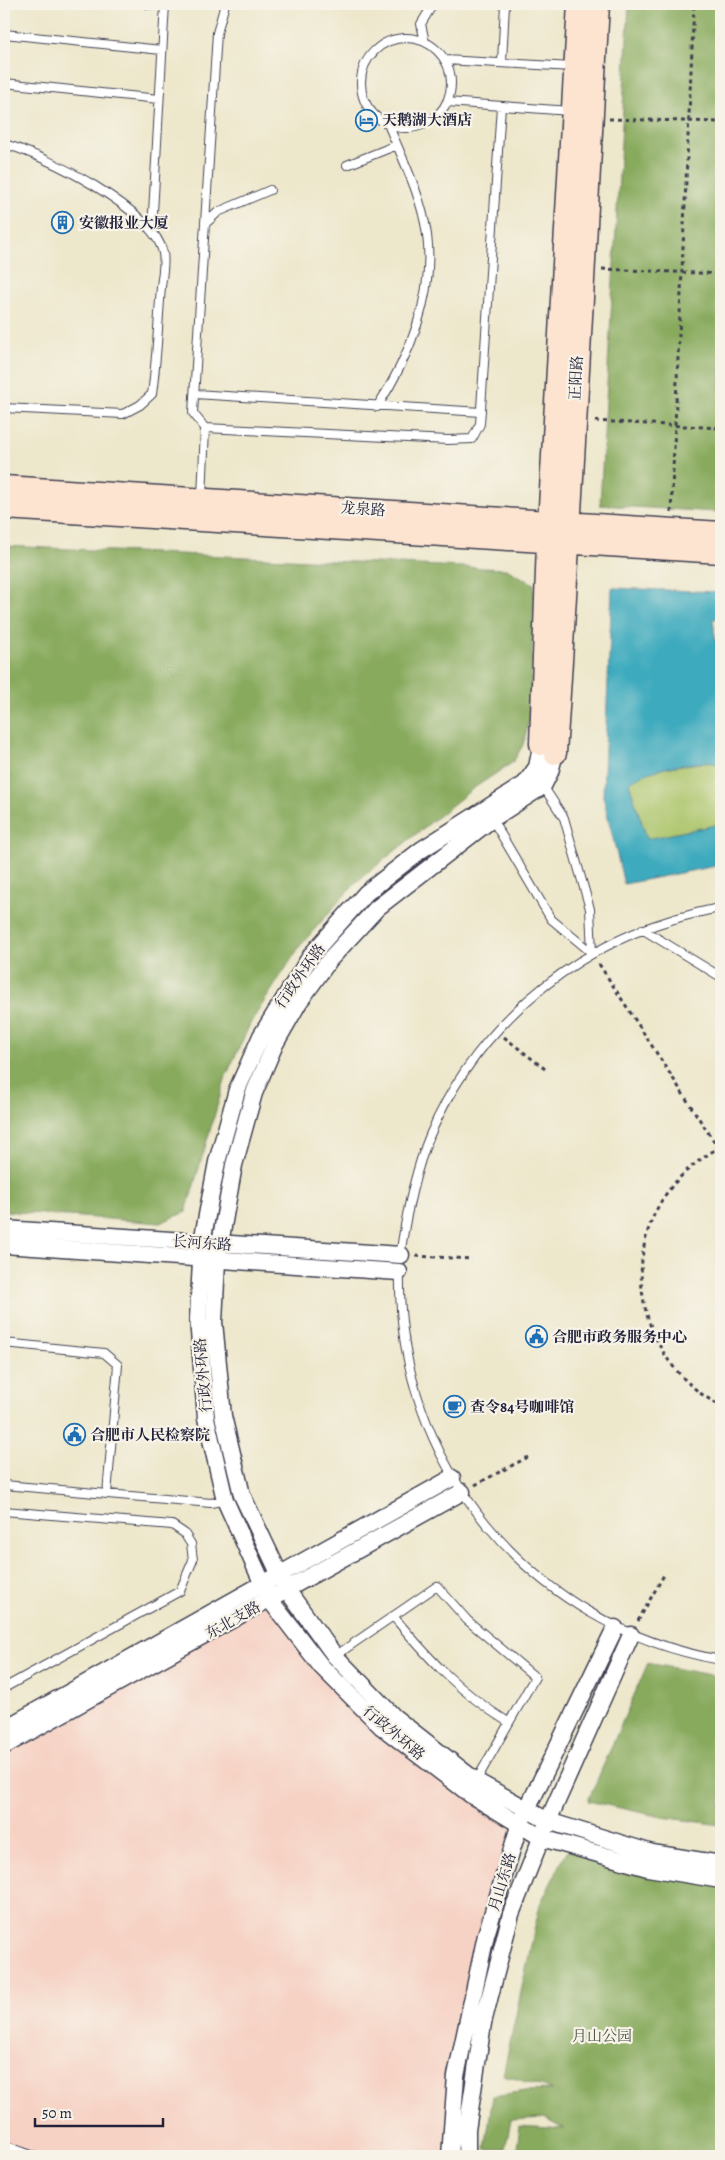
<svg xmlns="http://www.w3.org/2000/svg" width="725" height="2160" font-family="Alegreya,'Noto Serif SC',serif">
  <rect width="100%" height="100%" fill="#f7f3e8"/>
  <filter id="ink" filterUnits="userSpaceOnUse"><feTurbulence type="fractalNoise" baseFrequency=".02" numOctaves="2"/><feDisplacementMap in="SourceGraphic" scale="10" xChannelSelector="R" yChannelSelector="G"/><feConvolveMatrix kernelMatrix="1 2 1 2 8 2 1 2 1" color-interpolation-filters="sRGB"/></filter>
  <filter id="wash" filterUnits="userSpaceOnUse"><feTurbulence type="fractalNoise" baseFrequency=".0096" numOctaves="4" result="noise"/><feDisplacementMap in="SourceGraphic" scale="20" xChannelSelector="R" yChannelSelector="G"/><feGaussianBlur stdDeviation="1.12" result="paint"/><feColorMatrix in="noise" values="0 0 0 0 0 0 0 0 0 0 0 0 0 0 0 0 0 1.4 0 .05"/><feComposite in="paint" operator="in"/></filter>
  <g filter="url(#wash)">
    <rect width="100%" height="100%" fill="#ede7cb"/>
    <path fill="#f6d2c4" d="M 270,1600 L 321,1666 L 519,1826 L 486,1935 L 450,2156 L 34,2156 L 4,2145 L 4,1746 Z"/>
    <path fill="#abc469" stroke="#667352" d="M 714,762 L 721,764 L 721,824 L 647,839 L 629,783 C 648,766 689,765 714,762 Z"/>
    <path fill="#88aa5d" stroke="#55664c" d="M 629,4 L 721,4 L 721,424 L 716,512 L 600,505 Z
      M 4,546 L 506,569 L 534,584 L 530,717 L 523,745 L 513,762 L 471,790 L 355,883 L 300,946 L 251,1022 L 226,1076 L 186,1212 L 160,1223 L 4,1211 Z
      M 648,1663 L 721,1677 L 721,1825 L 662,1817 L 588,1801 Z
      M 570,1846 L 721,1880 L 721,2156 L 516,2156 L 520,2126 L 564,2129 L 543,2118 L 511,2120 L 505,2149 L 485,2149 L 493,2096 L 525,2091 L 553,2090 L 503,2075 L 540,1904 Z"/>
    <path fill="#3eaabe" stroke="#30667c" d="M 612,588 L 721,592 L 721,618 L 713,619 L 721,680 L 721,765 C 705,757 642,770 629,783 L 647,839 L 721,824 L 721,865 L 624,884 L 603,796 Z"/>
  </g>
  <g filter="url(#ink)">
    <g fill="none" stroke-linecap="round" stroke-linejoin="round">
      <defs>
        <path id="lane" d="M 147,4 L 165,5
          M 225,4 L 217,33 L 193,413 L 205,428 L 448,440 L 472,439 L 480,424 L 501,106
          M 4,34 L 162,50
          M361 83a45 45 0 1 1 90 0a45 45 0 1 1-90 0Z
          M 425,42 L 421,24 L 433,4
          M 445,60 L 573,67
          M 502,62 L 505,4
          M 4,83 L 159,99
          M 447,102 L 570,111
          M 4,144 C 43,154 155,210 163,253 C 165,263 162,277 161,287 C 158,323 157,358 152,394 L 140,405 L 123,414 L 4,408
          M 347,165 L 397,145
          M 205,224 L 218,212 L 270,190
          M 152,230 L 165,4
          M 195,394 L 481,412
          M 377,407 C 409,358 435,295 427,235 C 422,197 403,160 388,124
          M 202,498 L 205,428
          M 492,819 L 551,919 L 592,953 L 590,909 L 564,818 L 543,786
          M 642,929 L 721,977
          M 400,1256 C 406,1215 414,1173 430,1135 C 474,1031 566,951 674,919 C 690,915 705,910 721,908
          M 400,1270 C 395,1464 531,1627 721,1660
          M 4,1343 L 104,1353 L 118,1365 L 107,1494
          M 4,1485 L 211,1503 L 226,1500
          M 4,1511 L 172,1525 L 184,1533 L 191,1544 L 193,1560 L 180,1591 L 4,1688
          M 393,1616 C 431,1661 458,1691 508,1722
          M 335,1656 L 437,1586 L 467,1620 L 535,1677 L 476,1781
          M 4,2145 L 34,2156"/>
        <path id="street" d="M 540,752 L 537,767 L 525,784 L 421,850 L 366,893 L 312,954 L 261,1036 L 237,1090 L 217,1162 L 202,1242 L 198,1319 L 206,1418 L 225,1500 L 270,1600 L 321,1666 L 382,1727 L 471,1795 L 542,1838 L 648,1868 L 721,1880
          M 555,753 L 550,772 L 543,786 L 492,819 L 377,908 L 330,959 L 299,1002 L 275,1044 L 254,1093 L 234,1165 L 217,1260 L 214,1322 L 223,1416 L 242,1495 L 287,1590 L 335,1656 L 394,1717 L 476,1781 L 548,1821 L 652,1853 L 721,1864
          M 4,1229 L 401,1255
          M 4,1245 L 399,1272
          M 4,1729 L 452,1478
          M 4,1746 L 462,1492
          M 450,2156 L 456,2076 L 486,1935 L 519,1826 L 615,1628
          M 467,2156 L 467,2130 L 483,2023 L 511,1914 L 548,1821 L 631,1635"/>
        <path id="secondary" d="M 4,487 L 721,533
          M 4,508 L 721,552
          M 541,744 L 548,542 L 579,4
          M 555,753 C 572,504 584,254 598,4"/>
      </defs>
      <use href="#lane" stroke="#404051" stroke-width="10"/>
      <use href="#street" stroke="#404051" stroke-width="19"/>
      <use href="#secondary" stroke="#404051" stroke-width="25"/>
      <path stroke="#404051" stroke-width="3" stroke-dasharray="4 4" stroke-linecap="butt" d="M 609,119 L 721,122
        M 602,269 L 721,274
        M 595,421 L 721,428
        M 671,513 L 694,4
        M 599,964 L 718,1148
        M 504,1037 L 545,1069
        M 721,1146 C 698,1160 677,1176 662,1200 C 618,1272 647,1368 721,1406
        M 416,1256 L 472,1259
        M 475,1485 L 528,1457
        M 638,1621 L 665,1573"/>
      <use href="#lane" stroke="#fff" stroke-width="8"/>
      <use href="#street" stroke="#fff" stroke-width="16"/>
      <use href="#secondary" stroke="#fde4d1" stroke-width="22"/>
    </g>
  </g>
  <defs>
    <symbol id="hotel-ring" viewBox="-11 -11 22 22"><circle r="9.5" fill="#f7f3e8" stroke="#1f6fb2" stroke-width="1.5"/><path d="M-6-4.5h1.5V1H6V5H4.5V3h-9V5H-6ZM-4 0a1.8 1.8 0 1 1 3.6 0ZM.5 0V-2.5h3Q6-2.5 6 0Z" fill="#1f6fb2"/></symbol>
    <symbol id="building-ring" viewBox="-11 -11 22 22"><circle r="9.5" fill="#f7f3e8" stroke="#1f6fb2" stroke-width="1.5"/><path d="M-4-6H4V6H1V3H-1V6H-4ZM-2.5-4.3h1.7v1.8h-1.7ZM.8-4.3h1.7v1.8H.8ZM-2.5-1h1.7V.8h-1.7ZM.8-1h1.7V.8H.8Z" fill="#1f6fb2"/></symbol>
    <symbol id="civic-ring" viewBox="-11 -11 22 22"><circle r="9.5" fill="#f7f3e8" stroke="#1f6fb2" stroke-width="1.5"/><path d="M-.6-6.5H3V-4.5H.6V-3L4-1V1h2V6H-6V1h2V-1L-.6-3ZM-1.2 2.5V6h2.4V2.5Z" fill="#1f6fb2"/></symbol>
    <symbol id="cafe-ring" viewBox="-11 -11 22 22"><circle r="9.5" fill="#f7f3e8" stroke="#1f6fb2" stroke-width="1.5"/><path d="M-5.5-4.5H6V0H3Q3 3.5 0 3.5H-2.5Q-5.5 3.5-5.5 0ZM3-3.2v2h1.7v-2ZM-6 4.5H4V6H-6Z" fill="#1f6fb2"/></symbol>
  </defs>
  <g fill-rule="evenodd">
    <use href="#hotel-ring" x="354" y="108" width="25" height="25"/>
    <use href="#building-ring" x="50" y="210" width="25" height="25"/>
    <use href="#civic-ring" x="524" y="1324" width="25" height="25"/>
    <use href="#cafe-ring" x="442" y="1394" width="25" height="25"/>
    <use href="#civic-ring" x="62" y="1422" width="25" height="25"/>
  </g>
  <g text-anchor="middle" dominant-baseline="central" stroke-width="4.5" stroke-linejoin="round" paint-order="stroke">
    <g font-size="15" font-weight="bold" fill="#22223b" stroke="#f7f3e8" text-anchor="start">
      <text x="382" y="120">天鹅湖大酒店</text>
      <text x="79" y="223">安徽报业大厦</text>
      <text x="552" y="1337">合肥市政务服务中心</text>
      <text x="470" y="1407">查令84号咖啡馆</text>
      <text x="90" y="1435">合肥市人民检察院</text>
    </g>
    <g font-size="15" fill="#22223b" stroke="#f7f3e8">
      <text transform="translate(576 378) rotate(-87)">正阳路</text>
      <text transform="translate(363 509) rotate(4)">龙泉路</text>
      <text transform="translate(300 976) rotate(-55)">行政外环路</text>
      <text transform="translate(202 1243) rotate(4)">长河东路</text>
      <text transform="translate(203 1375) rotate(-95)">行政外环路</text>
      <text transform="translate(233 1620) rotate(-29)">东北支路</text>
      <text transform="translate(394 1733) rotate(40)">行政外环路</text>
      <text transform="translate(502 1882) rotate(-73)">月山东路</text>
    </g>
    <g font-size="15" fill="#4b5349" stroke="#f7f3e8">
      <text x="602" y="2036">月山公园</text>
    </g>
  </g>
  <rect width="725" height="2160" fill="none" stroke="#f7f3e8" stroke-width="20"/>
  <path d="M35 2118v8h128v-8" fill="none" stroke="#22223b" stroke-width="2.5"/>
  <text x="42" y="2118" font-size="15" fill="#22223b" stroke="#f7f3e8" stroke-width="4" paint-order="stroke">50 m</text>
</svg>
